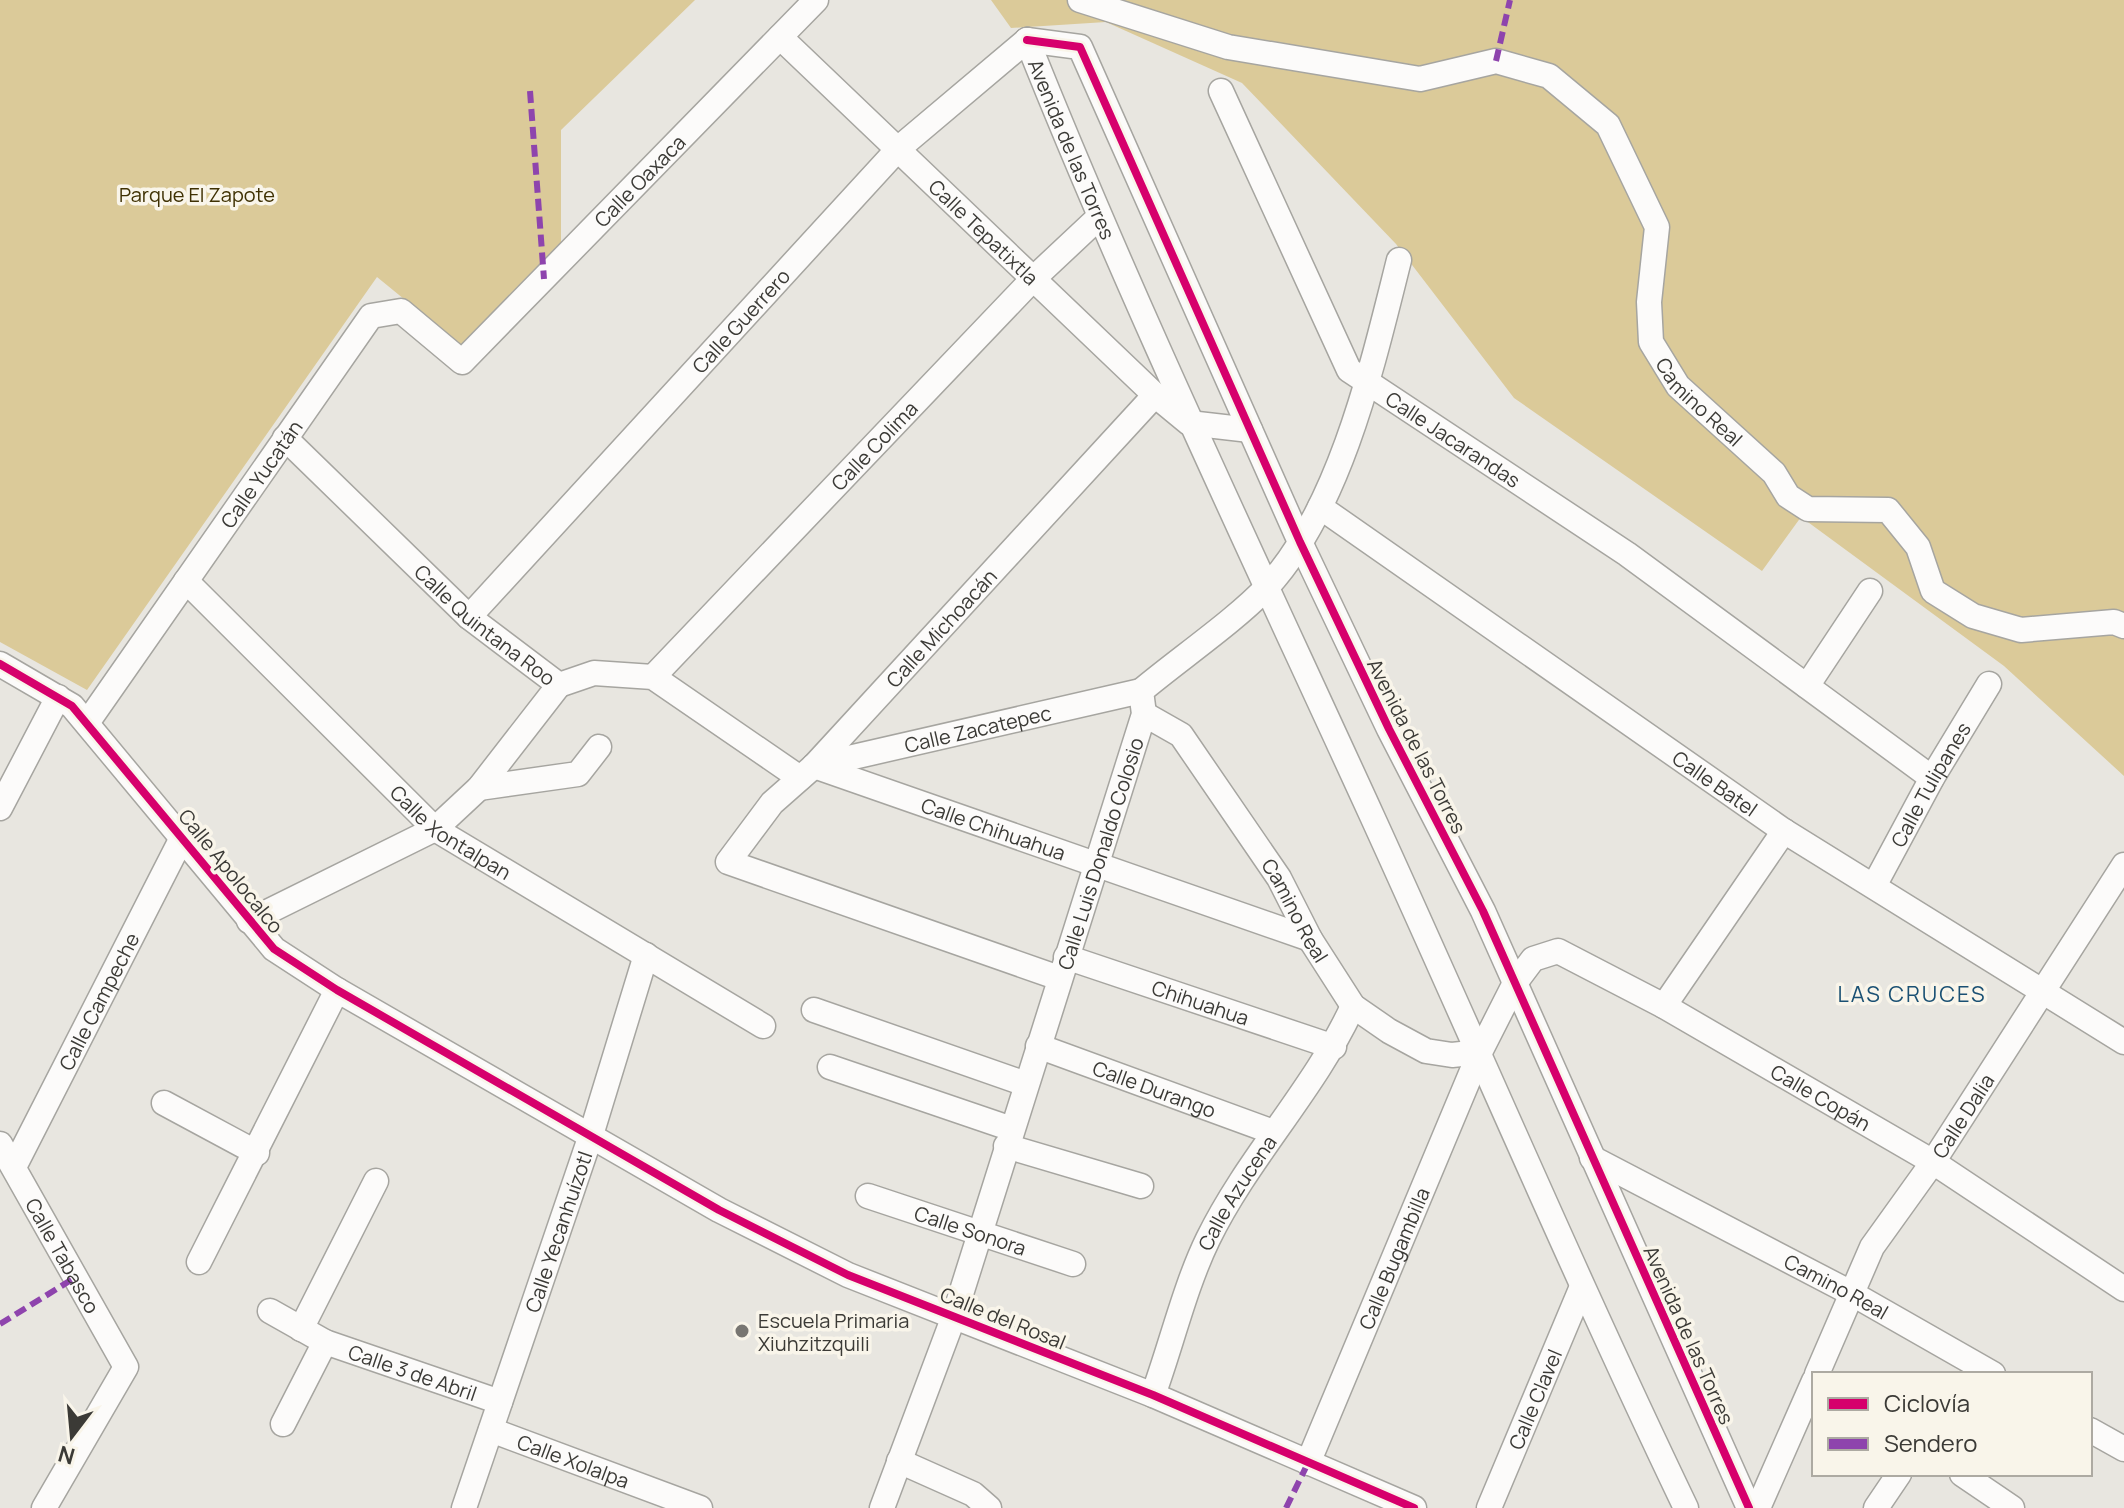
<svg xmlns="http://www.w3.org/2000/svg" width="2124" height="1508" font-family="Manrope,sans-serif">
  <rect width="100%" height="100%" fill="#e8e6e0"/>
  <path fill="#dbca99" d="M 0,0 L 695,0 L 561,130 L 561,243 L 464,348 L 377,277 L 87,690 L 0,642 Z
    M 991,0 L 2124,0 L 2124,776 L 2004,666 L 1801,517 L 1762,571 L 1514,398 L 1396,244 L 1242,83 L 1106,22 L 1011,28 Z"/>
  <g fill="none" stroke-linecap="round" stroke-linejoin="round">
    <defs>
      <g id="minor">
        <path id="s1" d="M 1080,0 L 1228,47 L 1420,79 L 1496,61 L 1549,76 L 1608,125 L 1657,227 L 1649,302 L 1651,342 L 1678,386 L 1774,473 L 1788,496 L 1808,509 L 1888,510 L 1918,547 L 1933,591 L 1973,616 L 2021,630 L 2114,622 L 2124,626"/>
        <path id="s2" d="M 780,37 L 1155,395 L 1189,423 L 1250,430"/>
        <path d="M 1027,40 L 1080,47 L 1300,542 L 1389,729 L 1483,911 L 1749,1508"/>
        <path id="s3" d="M 1027,40 C 1132,303 1254,558 1372,816 C 1477,1046 1576,1279 1686,1508"/>
        <path id="s4" d="M 1221,91 L 1349,370 L 1627,554 L 1932,778"/>
        <path id="s5" d="M 285,438 L 469,617 L 559,685 L 594,673 L 653,677 L 800,778"/>
        <path id="s6" d="M 1320,507 L 1784,831 L 2124,1042"/>
        <path id="s7" d="M 186,581 L 435,829 L 763,1026"/>
        <path id="s8" d="M 469,617 L 899,148 L 1027,40"/>
        <path d="M 0,664 L 72,706 L 274,949 L 337,990 L 719,1210 L 848,1275 L 1153,1395 L 1414,1508"/>
        <path id="s9" d="M 653,677 L 1033,279 L 1098,218"/>
        <path d="M 1807,686 L 1870,591"/>
        <path id="s10" d="M 1144,714 L 1181,735 L 1279,878 L 1310,939 L 1353,1006 L 1389,1031 L 1426,1051 L 1452,1055 L 1480,1052"/>
        <path id="s11" d="M 87,723 L 371,316 L 401,311 L 462,362 L 816,0"/>
        <path id="s12" d="M 814,766 L 1310,939"/>
        <path id="s13" d="M 814,766 L 1141,691"/>
        <path d="M 479,788 L 578,774 L 599,747"/>
        <path d="M 0,808 L 58,697"/>
        <path id="s14" d="M 1874,886 L 1932,778 L 1989,684"/>
        <path d="M 249,921 L 435,829 L 479,788 L 559,685"/>
        <path id="s15" d="M 1066,957 L 1334,1047"/>
        <path id="s16" d="M 1059,978 L 728,862 L 772,803 L 814,766 L 1155,395"/>
        <path d="M 1664,1006 L 1784,831"/>
        <path d="M 814,1010 L 1026,1084"/>
        <path id="s17" d="M 1038,1046 L 1273,1132"/>
        <path d="M 830,1067 L 1012,1129"/>
        <path d="M 164,1103 L 257,1153"/>
        <path id="s18" d="M 0,1144 L 126,1367 L 44,1508"/>
        <path d="M 1006,1146 L 1141,1186"/>
        <path id="s19" d="M 1592,1158 L 1851,1293 L 1993,1374"/>
        <path id="s20" d="M 14,1167 L 183,836"/>
        <path id="s21" d="M 868,1196 L 1073,1264"/>
        <path d="M 199,1262 L 337,990"/>
        <path id="s22" d="M 270,1311 L 325,1342 L 500,1402"/>
        <path d="M 301,1329 L 376,1181"/>
        <path id="s23" d="M 1817,1374 L 1872,1247 L 1933,1162 L 2124,865"/>
        <path id="s24" d="M 1153,1395 C 1171,1346 1185,1286 1208,1239 C 1248,1157 1315,1089 1353,1006"/>
        <path d="M 283,1424 L 325,1342"/>
        <path id="s25" d="M 491,1430 L 700,1508"/>
        <path d="M 2090,1430 L 2124,1449"/>
        <path d="M 899,1461 L 973,1494 L 989,1508"/>
        <path id="s26" d="M 1308,1463 L 1480,1052 L 1515,983 L 1533,959 L 1558,951 L 1664,1006 L 1933,1162 L 2124,1289"/>
        <path d="M 1962,1474 L 2012,1508"/>
        <path id="s27" d="M 464,1508 L 591,1135 L 646,955"/>
        <path id="s28" d="M 882,1508 L 954,1316 L 1144,714 L 1141,691 C 1179,659 1235,621 1268,586 C 1341,506 1373,363 1399,260"/>
        <path id="s29" d="M 1489,1508 L 1581,1289"/>
        <path d="M 1758,1508 L 1814,1381"/>
        <path d="M 1876,1508 L 1899,1474"/>
      </g>
    </defs>
    <use href="#minor" stroke="#a6a5a0" stroke-width="27"/>
    <use href="#minor" stroke="#fcfbfa" stroke-width="24"/>
    <path stroke="#8e44ad" stroke-width="6" stroke-dasharray="12 6" stroke-linecap="butt" d="M 1496,61 L 1510,0
      M 530,91 L 544,279
      M 0,1324 L 76,1277
      M 1286,1508 L 1308,1463"/>
    <defs>
      <path id="cycleway" d="M 1027,40 L 1080,47 L 1300,542 L 1389,729 L 1483,911 L 1749,1508
        M 0,664 L 72,706 L 274,949 L 337,990 L 719,1210 L 848,1275 L 1153,1395 L 1414,1508"/>
    </defs>
    <use href="#cycleway" stroke="#f9f5ea" stroke-width="13"/>
    <use href="#cycleway" stroke="#d6006c" stroke-width="8"/>
  </g>
  <circle fill="#787672" stroke="#f9f5ea" stroke-width="3" cx="742" cy="1331" r="8"/>
  <g text-anchor="middle" dominant-baseline="central" stroke-width="7" stroke-linejoin="round" paint-order="stroke">
    <g font-size="20" fill="#3b3a36" stroke="#f9f5ea">
      <text stroke="none"><textPath href="#s3" startOffset="118">Avenida de las Torres</textPath></text>
      <text stroke="none"><textPath href="#s11" startOffset="860">Calle Oaxaca</textPath></text>
      <text stroke="none"><textPath href="#s2" startOffset="282">Calle Tepatixtla</textPath></text>
      <text stroke="none"><textPath href="#s8" startOffset="402">Calle Guerrero</textPath></text>
      <text stroke="none"><textPath href="#s1" startOffset="866">Camino Real</textPath></text>
      <text stroke="none"><textPath href="#s4" startOffset="432">Calle Jacarandas</textPath></text>
      <text stroke="none"><textPath href="#s9" startOffset="320">Calle Colima</textPath></text>
      <text stroke="none"><textPath href="#s11" startOffset="304">Calle Yucatán</textPath></text>
      <text stroke="none"><textPath href="#s5" startOffset="274">Calle Quintana Roo</textPath></text>
      <text stroke="none"><textPath href="#s16" startOffset="668">Calle Michoacán</textPath></text>
      <text stroke="none"><textPath href="#s13" startOffset="168">Calle Zacatepec</textPath></text>
      <text transform="translate(1417 746) rotate(63)">Avenida de las Torres</text>
      <text stroke="none"><textPath href="#s6" startOffset="482">Calle Batel</textPath></text>
      <text stroke="none"><textPath href="#s14" startOffset="116">Calle Tulipanes</textPath></text>
      <text stroke="none"><textPath href="#s12" startOffset="190">Calle Chihuahua</textPath></text>
      <text stroke="none"><textPath href="#s7" startOffset="366">Calle Xontalpan</textPath></text>
      <text stroke="none"><textPath href="#s28" startOffset="690">Calle Luis Donaldo Colosio</textPath></text>
      <text transform="translate(231 871) rotate(51)">Calle Apolocalco</text>
      <text stroke="none"><textPath href="#s10" startOffset="252">Camino Real</textPath></text>
      <text stroke="none"><textPath href="#s20" startOffset="186">Calle Campeche</textPath></text>
      <text stroke="none"><textPath href="#s15" startOffset="142">Chihuahua</textPath></text>
      <text stroke="none"><textPath href="#s17" startOffset="124">Calle Durango</textPath></text>
      <text stroke="none"><textPath href="#s26" startOffset="880">Calle Copán</textPath></text>
      <text stroke="none"><textPath href="#s23" startOffset="298">Calle Dalia</textPath></text>
      <text stroke="none"><textPath href="#s24" startOffset="220">Calle Azucena</textPath></text>
      <text stroke="none"><textPath href="#s21" startOffset="108">Calle Sonora</textPath></text>
      <text stroke="none"><textPath href="#s27" startOffset="292">Calle Yecanhuízotl</textPath></text>
      <text stroke="none"><textPath href="#s18" startOffset="128">Calle Tabasco</textPath></text>
      <text stroke="none"><textPath href="#s26" startOffset="222">Calle Bugambilla</textPath></text>
      <text stroke="none"><textPath href="#s19" startOffset="276">Camino Real</textPath></text>
      <text transform="translate(1003 1318) rotate(22)">Calle del Rosal</text>
      <text transform="translate(1689 1335) rotate(66)">Avenida de las Torres</text>
      <text stroke="none"><textPath href="#s22" startOffset="156">Calle 3 de Abril</textPath></text>
      <text stroke="none"><textPath href="#s29" startOffset="118">Calle Clavel</textPath></text>
      <text stroke="none"><textPath href="#s25" startOffset="88">Calle Xolalpa</textPath></text>
    </g>
    <g font-size="20" fill="#3f3103" stroke="#f9f5ea">
      <text x="197" y="194">Parque El Zapote</text>
    </g>
    <g font-size="20" fill="#3b3a36" stroke="#f9f5ea" text-anchor="start">
      <text x="758" y="1320">Escuela Primaria<tspan x="758" dy="23">Xiuhzitzquili</tspan></text>
    </g>
    <g font-size="22" letter-spacing="2" fill="#1a5073" stroke="#f9f5ea">
      <text x="1912" y="994">LAS CRUCES</text>
    </g>
  </g>
  <rect x="1812" y="1372" width="280" height="104" fill="#f9f5ea" stroke="#adaaa2" stroke-width="2"/>
  <rect x="1828" y="1398" width="40" height="12" fill="#d6006c" stroke="#adaaa2" stroke-width="2"/>
  <text x="1884" y="1412" font-size="24" fill="#3b3a36">Ciclovía</text>
  <rect x="1828" y="1438" width="40" height="12" fill="#8e44ad" stroke="#adaaa2" stroke-width="2"/>
  <text x="1884" y="1452" font-size="24" fill="#3b3a36">Sendero</text>
  <g transform="translate(72 1436) rotate(196)" stroke="#f9f5ea" stroke-width="6" paint-order="stroke">
  <path d="M0-6L14 30L0 20L-14 30Z" fill="#3b3a36"/>
  <text y="-12" font-size="22" font-weight="bold" text-anchor="middle" fill="#3b3a36">N</text>
  </g>
</svg>
